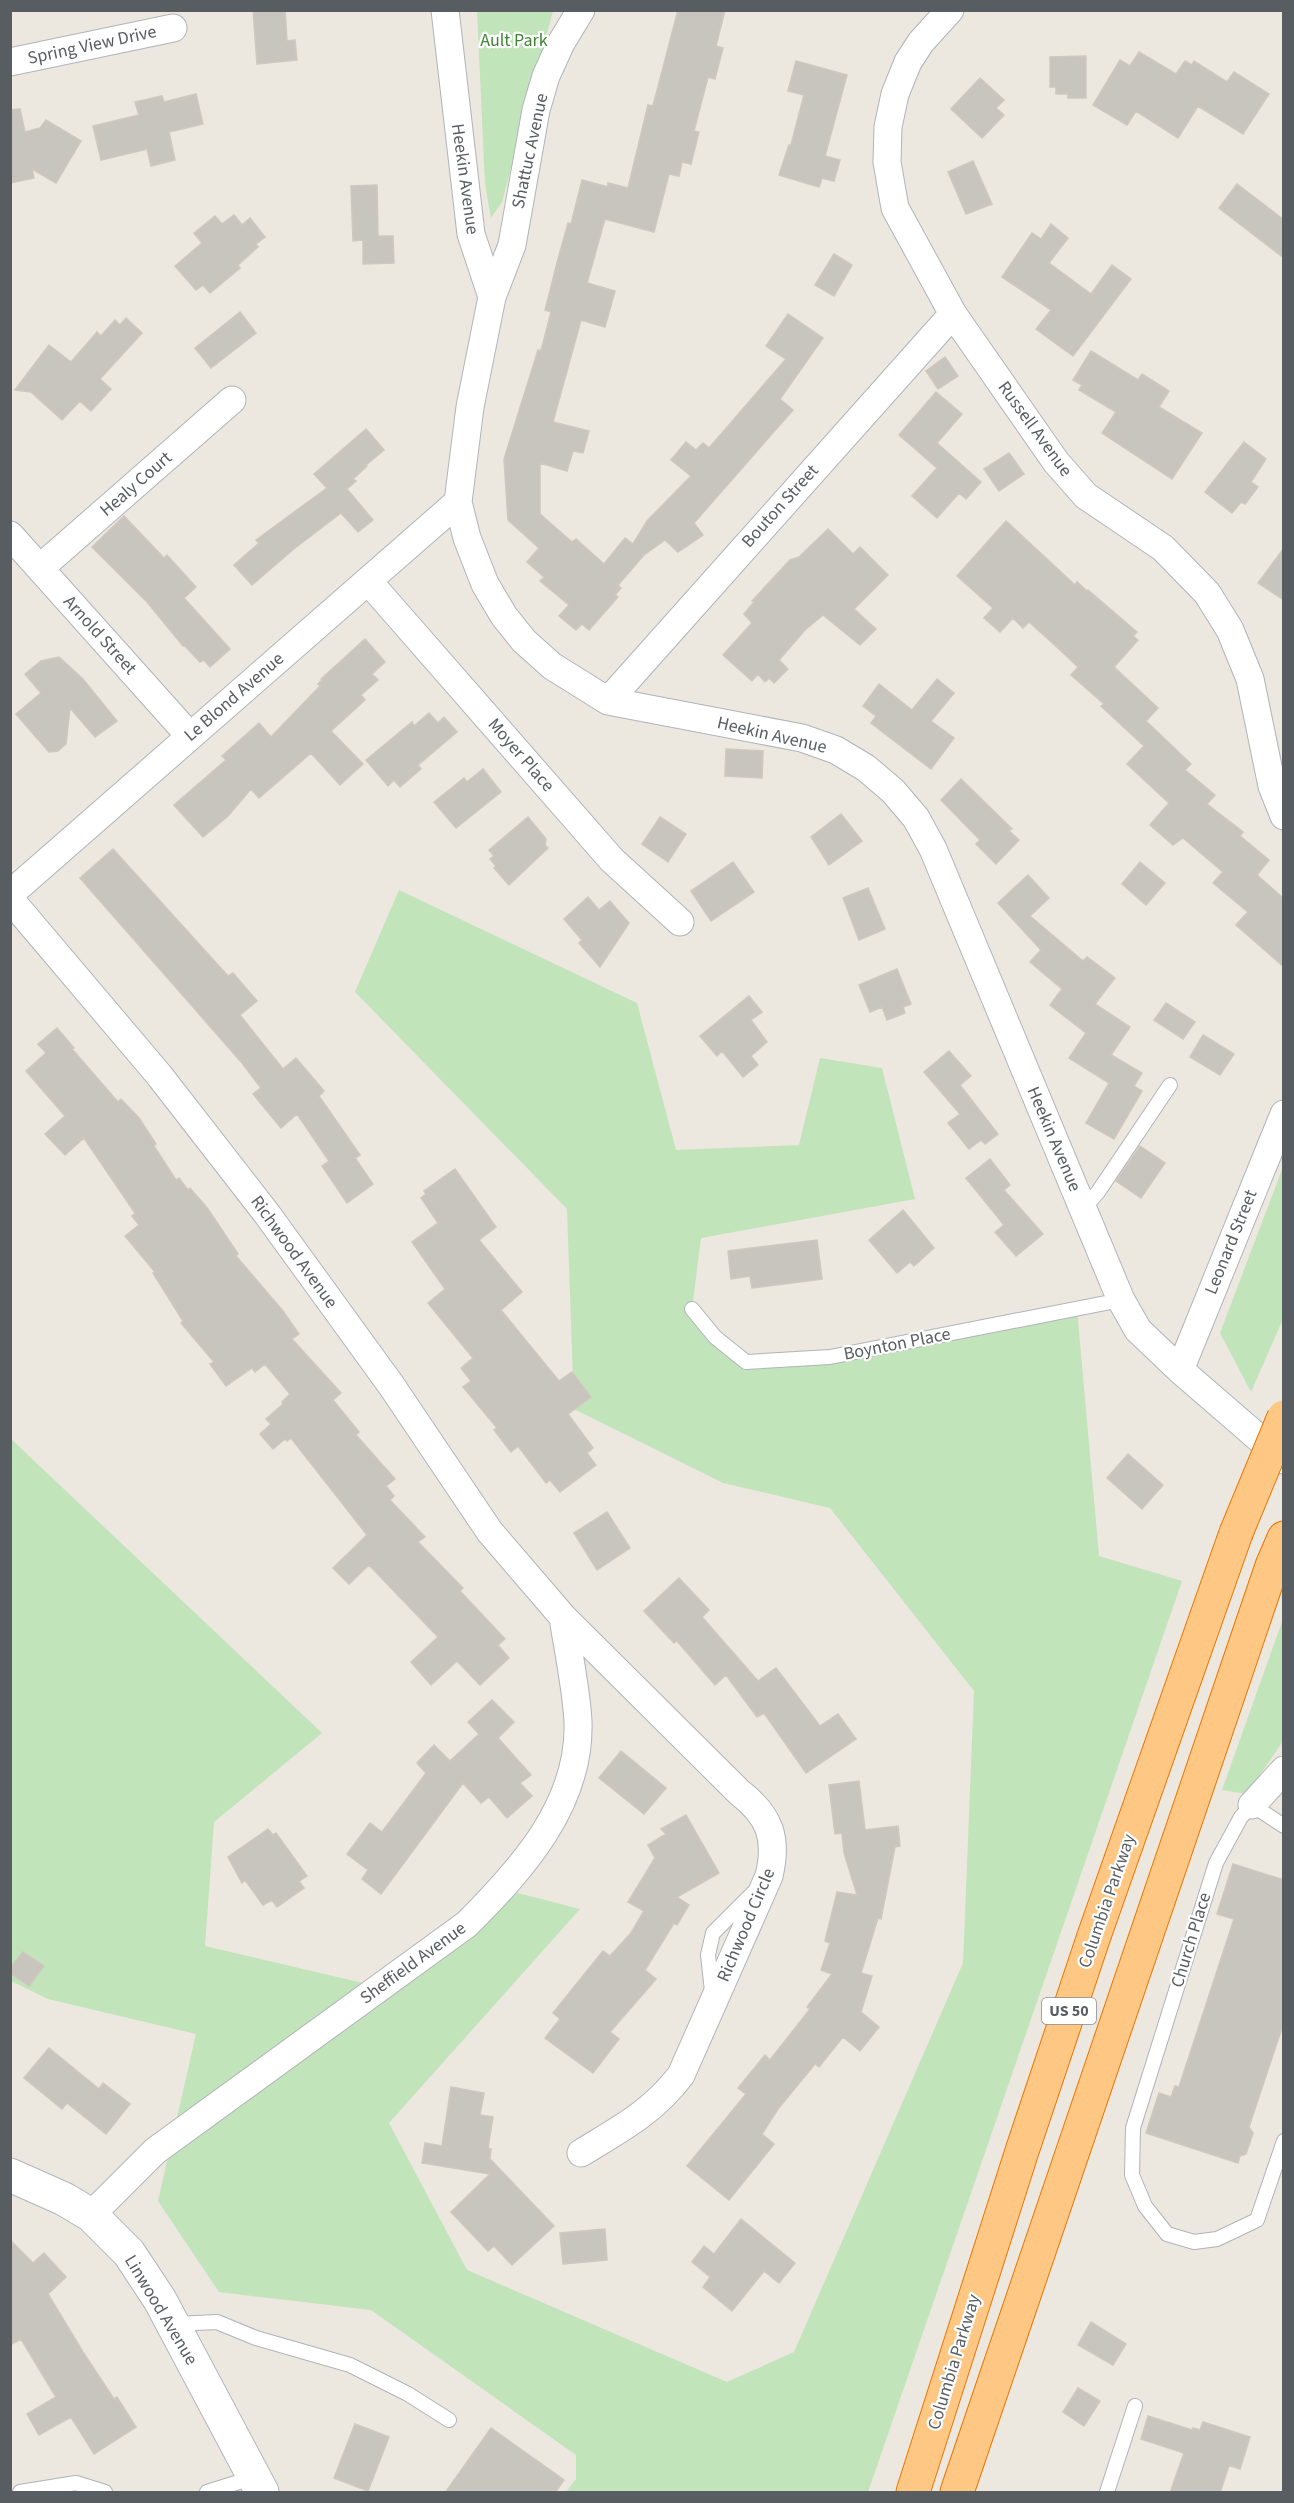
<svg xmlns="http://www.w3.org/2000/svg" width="1294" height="2503" font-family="'Source Sans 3',sans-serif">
  <rect width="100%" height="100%" fill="#ece7df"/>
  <path fill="#c2e4ba" d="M 477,11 L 553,11 L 502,202 L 491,218 L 485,184 Z
    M 399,890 L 637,1003 L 676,1150 L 799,1145 L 820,1058 L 882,1068 L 915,1199 L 701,1238 L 692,1309 L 746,1362 L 787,1361 L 1077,1309 L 1099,1556 L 1182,1581 L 868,2492 L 566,2492 L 576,2479 L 576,2455 L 371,2310 L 219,2292 L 158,2201 L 196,2034 L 48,1999 L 11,1981 L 10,1438 L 322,1733 L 214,1822 L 205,1946 L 380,1987 L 502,1889 L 580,1909 L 389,2123 L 467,2270 L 727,2382 L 794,2352 L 963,1963 L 974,1691 L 830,1508 L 723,1483 L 574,1409 L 567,1209 L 355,992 Z
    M 1283,1167 L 1283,1319 L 1251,1392 L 1220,1333 Z
    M 1283,1619 L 1283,1741 L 1247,1794 L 1222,1790 Z"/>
  <path fill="#c8c4be" stroke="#d0c7bd" stroke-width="1.5" d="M 253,10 L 285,10 L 287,41 L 295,40 L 297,60 L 257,64 Z
    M 678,10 L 725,10 L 716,46 L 723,48 L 715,79 L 708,77 L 694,131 L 699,132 L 691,164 L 682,162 L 679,176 L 669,174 L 654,232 L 605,219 L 587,283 L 615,291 L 605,327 L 581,320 L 553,422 L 589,431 L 583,453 L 573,451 L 567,471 L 540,463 L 540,514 L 572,542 L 576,539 L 604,564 L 625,538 L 633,544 L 647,521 L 691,476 L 671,460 L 686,442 L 696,450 L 703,443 L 709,448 L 786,359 L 766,346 L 788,314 L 823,338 L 780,399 L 793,410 L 694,523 L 703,535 L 678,552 L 665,540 L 644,555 L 618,585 L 621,588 L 615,595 L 618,597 L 589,630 L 582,624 L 576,630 L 559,616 L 569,605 L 540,581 L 544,577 L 527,562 L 539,548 L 508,520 L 504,459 L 538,350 L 541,351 L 551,312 L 545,310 L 558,259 L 568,223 L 571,224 L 582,180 L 608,187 L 608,183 L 628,188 L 648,105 L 653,106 Z
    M 1139,52 L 1176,74 L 1185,61 L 1192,65 L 1194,61 L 1227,82 L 1234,72 L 1269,94 L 1243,134 L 1198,106 L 1178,138 L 1136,111 L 1127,125 L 1093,105 L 1120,60 L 1130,66 Z
    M 1086,56 L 1086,98 L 1068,98 L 1068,94 L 1056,94 L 1056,87 L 1050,87 L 1050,57 Z
    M 796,61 L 847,75 L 825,156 L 840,160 L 834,181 L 822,178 L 819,187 L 779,175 L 789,145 L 791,145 L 804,95 L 788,91 Z
    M 980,78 L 1004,100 L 996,108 L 1004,115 L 982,138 L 951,109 Z
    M 196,94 L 203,124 L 169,132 L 175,160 L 151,166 L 147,149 L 101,160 L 93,126 L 139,115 L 135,102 L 162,96 L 164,102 Z
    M 20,109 L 25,132 L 40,128 L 46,120 L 81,141 L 56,183 L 32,169 L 34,178 L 10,183 L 10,110 Z
    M 973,161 L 992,204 L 966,214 L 948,172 Z
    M 1237,184 L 1284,220 L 1284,258 L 1219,208 Z
    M 377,185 L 378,236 L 393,236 L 394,263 L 363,264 L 363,240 L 353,241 L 351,186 Z
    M 234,215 L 242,225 L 250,218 L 265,237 L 256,244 L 258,247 L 238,265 L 240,268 L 210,293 L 203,285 L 196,290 L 175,266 L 202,243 L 194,233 L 215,216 L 222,224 Z
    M 1051,224 L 1068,238 L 1049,263 L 1091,294 L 1112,265 L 1131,279 L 1073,356 L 1036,329 L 1051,310 L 1002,277 L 1032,233 L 1041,239 Z
    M 834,254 L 852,265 L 834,296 L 815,285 Z
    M 240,312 L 256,333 L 211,368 L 195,348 Z
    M 126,318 L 142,333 L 100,379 L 111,389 L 91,411 L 80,401 L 62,420 L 31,392 L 15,390 L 49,345 L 71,362 L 97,332 L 101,336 L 115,320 L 120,325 Z
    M 1091,351 L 1138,380 L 1142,374 L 1169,391 L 1159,407 L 1202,433 L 1172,479 L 1102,433 L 1116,412 L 1079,390 L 1082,385 L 1073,380 Z
    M 945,357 L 958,376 L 938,389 L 926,371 Z
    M 936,392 L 962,414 L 937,443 L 981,482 L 966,499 L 959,493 L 937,518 L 912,496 L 937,468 L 899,435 Z
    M 366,429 L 384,450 L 366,465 L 367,466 L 353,479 L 356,481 L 347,489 L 373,520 L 358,532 L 341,513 L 295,548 L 252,585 L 234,565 L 259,543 L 256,540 L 327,488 L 314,474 Z
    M 1244,442 L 1266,459 L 1251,482 L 1258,487 L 1245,504 L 1241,502 L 1232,513 L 1205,492 Z
    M 1009,453 L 1024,474 L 999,491 L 984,469 Z
    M 124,516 L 164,558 L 167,555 L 196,587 L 184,598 L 230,649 L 210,667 L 204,660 L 200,662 L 184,645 L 183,646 L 147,602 L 92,547 Z
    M 1006,521 L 1075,585 L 1077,582 L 1087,591 L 1088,590 L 1137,632 L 1133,636 L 1138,640 L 1114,667 L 1158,708 L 1146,721 L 1191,764 L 1185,770 L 1215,795 L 1207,804 L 1243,832 L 1240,836 L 1269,860 L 1257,875 L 1284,899 L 1284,967 L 1236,925 L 1248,912 L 1213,883 L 1223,872 L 1183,838 L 1173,845 L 1150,825 L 1169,803 L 1127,764 L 1144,746 L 1101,706 L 1104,704 L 1071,675 L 1078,667 L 1059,649 L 1029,622 L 1023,628 L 1013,618 L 1000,632 L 984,618 L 993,608 L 957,576 Z
    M 828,529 L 853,554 L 860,547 L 888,575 L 854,609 L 876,629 L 860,645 L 823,615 L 805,630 L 779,660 L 788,669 L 774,683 L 769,678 L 765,682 L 758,674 L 752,681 L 723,655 L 752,623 L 744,614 L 754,602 L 752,601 L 790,560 L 799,557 Z
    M 1284,548 L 1284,600 L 1258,583 Z
    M 365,639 L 385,662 L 372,674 L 378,680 L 361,695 L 365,700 L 331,731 L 363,764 L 340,785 L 311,753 L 259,798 L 251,789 L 228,816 L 203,837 L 174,805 L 226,760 L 222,756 L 259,723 L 271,737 L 320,686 L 318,684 L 322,680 L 321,679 Z
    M 59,657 L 83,679 L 117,721 L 95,737 L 70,708 L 66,744 L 58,751 L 49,752 L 16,714 L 41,693 L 25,674 L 41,661 Z
    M 937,679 L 954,693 L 931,721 L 954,738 L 931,769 L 871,723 L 876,716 L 863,706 L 879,684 L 912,710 Z
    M 429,713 L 438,723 L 444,717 L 457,732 L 418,765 L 421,769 L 400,787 L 394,780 L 388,786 L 366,760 L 412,722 L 414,726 Z
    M 726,749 L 763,751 L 762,778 L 725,776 Z
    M 483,769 L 501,792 L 456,828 L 434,802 L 464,778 L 467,782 Z
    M 961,779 L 1012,829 L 1009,831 L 1019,840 L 996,864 L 976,844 L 980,840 L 941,800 Z
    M 841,814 L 862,841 L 829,865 L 811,837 Z
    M 528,817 L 546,839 L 545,845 L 548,848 L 509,885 L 494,868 L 496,866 L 490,859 L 494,856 L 489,850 Z
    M 660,817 L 686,834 L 668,862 L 642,844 Z
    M 113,849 L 228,976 L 233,973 L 257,1001 L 240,1015 L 283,1069 L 296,1058 L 324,1091 L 319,1096 L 360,1155 L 355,1158 L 373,1184 L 347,1203 L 322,1166 L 329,1161 L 297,1114 L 281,1128 L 253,1094 L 261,1088 L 242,1063 L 80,878 Z
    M 733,862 L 754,892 L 711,921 L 691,891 Z
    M 1140,862 L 1165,883 L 1146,905 L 1122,884 Z
    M 1028,875 L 1049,898 L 1030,916 L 1083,961 L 1087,957 L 1115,978 L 1095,1004 L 1130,1027 L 1111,1055 L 1142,1073 L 1134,1086 L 1142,1091 L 1114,1139 L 1086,1123 L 1109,1083 L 1069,1058 L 1086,1033 L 1050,1005 L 1062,989 L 1030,962 L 1041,950 L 998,903 Z
    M 868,888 L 885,929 L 859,940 L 843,898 Z
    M 588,897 L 599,910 L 610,901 L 629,923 L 600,967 L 579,943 L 582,940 L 564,919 Z
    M 897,969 L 911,1004 L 903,1007 L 905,1013 L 887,1020 L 882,1007 L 870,1012 L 859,985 Z
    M 749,996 L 762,1012 L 751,1020 L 767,1042 L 751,1056 L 758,1065 L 743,1077 L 722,1051 L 717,1056 L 700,1036 Z
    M 1166,1003 L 1195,1022 L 1183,1039 L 1154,1020 Z
    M 57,1028 L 74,1048 L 72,1049 L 118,1102 L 121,1099 L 139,1118 L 156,1144 L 154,1146 L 176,1180 L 179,1178 L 188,1190 L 190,1188 L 208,1209 L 238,1254 L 236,1256 L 283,1311 L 299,1334 L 292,1339 L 341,1393 L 333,1400 L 359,1432 L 356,1435 L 395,1479 L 386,1486 L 394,1496 L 390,1500 L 425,1537 L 418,1542 L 463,1588 L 460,1591 L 505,1639 L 498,1645 L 509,1658 L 480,1685 L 457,1661 L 431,1685 L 411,1662 L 438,1637 L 369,1565 L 349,1584 L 333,1568 L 367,1535 L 291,1438 L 287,1441 L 285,1439 L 273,1449 L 260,1434 L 271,1424 L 266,1419 L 283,1404 L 282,1402 L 290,1394 L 265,1364 L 255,1372 L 252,1368 L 226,1386 L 210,1364 L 214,1362 L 181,1323 L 183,1321 L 153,1273 L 155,1272 L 125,1236 L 139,1225 L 132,1216 L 135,1213 L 84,1138 L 65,1155 L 45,1134 L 65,1116 L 26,1071 L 46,1053 L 38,1044 Z
    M 1203,1035 L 1234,1054 L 1220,1075 L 1190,1057 Z
    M 949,1051 L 971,1076 L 960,1085 L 998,1134 L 985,1144 L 981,1140 L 969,1149 L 948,1123 L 960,1114 L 924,1072 Z
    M 1140,1146 L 1165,1163 L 1141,1198 L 1116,1181 Z
    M 990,1159 L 1010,1185 L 1004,1190 L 1043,1234 L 1016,1256 L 995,1232 L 1004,1225 L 966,1178 Z
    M 455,1169 L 496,1227 L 479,1240 L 522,1292 L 501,1310 L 559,1381 L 572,1372 L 591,1397 L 568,1414 L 593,1448 L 587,1453 L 596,1465 L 560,1492 L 550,1480 L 546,1483 L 518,1446 L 511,1452 L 494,1430 L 497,1428 L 463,1387 L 471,1381 L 461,1368 L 473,1358 L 428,1303 L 445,1289 L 412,1242 L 438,1223 L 421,1198 L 426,1194 L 424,1191 Z
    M 903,1210 L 934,1248 L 914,1266 L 910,1262 L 897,1273 L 869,1240 Z
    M 817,1240 L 822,1279 L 752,1288 L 750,1276 L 731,1279 L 728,1251 Z
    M 1128,1454 L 1163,1485 L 1142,1509 L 1107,1478 Z
    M 607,1512 L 630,1548 L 597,1570 L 574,1533 Z
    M 679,1578 L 709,1610 L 702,1617 L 758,1681 L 776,1668 L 820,1726 L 838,1714 L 856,1739 L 806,1773 L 764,1713 L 757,1717 L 726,1675 L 715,1685 L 677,1641 L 674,1643 L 644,1611 Z
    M 492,1700 L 514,1722 L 498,1738 L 531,1775 L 520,1783 L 532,1796 L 507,1818 L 489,1797 L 481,1803 L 463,1783 L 381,1894 L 362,1879 L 368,1870 L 347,1854 L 370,1823 L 382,1832 L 426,1773 L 417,1763 L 434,1745 L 450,1761 L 479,1734 L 468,1722 Z
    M 621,1751 L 666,1788 L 644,1814 L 599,1778 Z
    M 859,1781 L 865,1830 L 898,1826 L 900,1846 L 895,1847 L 881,1919 L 878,1918 L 861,1973 L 872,1976 L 861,2012 L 879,2027 L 860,2051 L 843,2037 L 819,2067 L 815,2064 L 778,2109 L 762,2134 L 774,2144 L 729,2200 L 687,2166 L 746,2094 L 738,2088 L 765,2055 L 770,2060 L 810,2009 L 807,2007 L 832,1974 L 821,1970 L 830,1943 L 825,1941 L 837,1892 L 857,1895 L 844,1853 L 842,1833 L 835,1834 L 829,1785 Z
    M 686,1815 L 719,1873 L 677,1897 L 689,1905 L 677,1925 L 674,1923 L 645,1970 L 656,1979 L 610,2032 L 619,2039 L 593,2073 L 545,2038 L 560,2019 L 553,2013 L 603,1951 L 610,1956 L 631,1933 L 644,1911 L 628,1902 L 655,1858 L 648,1845 L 666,1834 L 661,1829 Z
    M 268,1829 L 273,1835 L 276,1833 L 307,1876 L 299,1881 L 304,1888 L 277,1907 L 272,1900 L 263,1905 L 245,1880 L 242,1883 L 228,1857 Z
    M 1233,1864 L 1284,1880 L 1284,2022 L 1249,2127 L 1253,2133 L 1246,2154 L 1240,2156 L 1238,2163 L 1146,2133 L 1159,2093 L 1171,2097 L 1175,2086 L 1179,2087 L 1234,1919 L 1217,1914 Z
    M 23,1952 L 44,1966 L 29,1986 L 10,1973 L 10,1968 Z
    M 49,2048 L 99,2089 L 103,2083 L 130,2104 L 106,2134 L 67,2103 L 62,2109 L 24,2078 Z
    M 451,2087 L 484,2093 L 480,2115 L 493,2117 L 488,2148 L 491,2149 L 490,2159 L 554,2226 L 512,2265 L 494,2246 L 488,2251 L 451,2212 L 490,2174 L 422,2163 L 425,2143 L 442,2146 Z
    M 741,2219 L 795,2263 L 779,2283 L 764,2271 L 732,2311 L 703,2287 L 710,2277 L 692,2262 L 704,2246 L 714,2254 Z
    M 605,2229 L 607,2260 L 563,2264 L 560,2233 Z
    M 10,2240 L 33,2263 L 44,2253 L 66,2277 L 48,2294 L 83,2352 L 114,2399 L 117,2397 L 136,2427 L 94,2454 L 71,2417 L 39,2435 L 27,2414 L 56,2397 L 21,2339 L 10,2345 Z
    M 1091,2322 L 1126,2344 L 1113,2365 L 1078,2345 Z
    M 1078,2388 L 1100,2401 L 1084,2426 L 1063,2412 Z
    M 1148,2416 L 1192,2430 L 1193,2428 L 1200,2430 L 1203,2422 L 1250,2437 L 1240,2469 L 1229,2465 L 1220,2493 L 1170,2493 L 1184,2453 L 1141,2439 Z
    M 355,2424 L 389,2437 L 368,2491 L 334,2478 Z
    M 491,2428 L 564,2480 L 555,2493 L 445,2493 Z"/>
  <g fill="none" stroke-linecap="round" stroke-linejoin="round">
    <defs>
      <path id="service" d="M 1083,1209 L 1098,1192 L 1170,1085
        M 692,1309 L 715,1337 L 746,1362 L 830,1357 L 1121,1300
        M 1284,1826 L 1252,1805 L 1241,1817 L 1216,1863 L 1133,2128 L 1132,2175 L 1145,2206 L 1167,2234 L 1194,2242 L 1217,2239 L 1257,2220 L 1284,2141
        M 712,1991 L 708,1955 L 713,1933 L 753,1893
        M 175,2324 L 217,2322 L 256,2338 L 350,2365 L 408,2394 L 449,2420
        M 20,2492 L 76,2483 L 105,2492
        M 207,2492 L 255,2477
        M 1107,2492 L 1135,2406"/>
      <path id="minor" d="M 445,10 L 471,234 L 492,297 L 470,407 L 458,502 L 467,538 L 485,584 L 504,616 L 524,641 L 552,666 L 608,701 L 802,738 L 836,750 L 866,768 L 893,791 L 916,818 L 933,849 L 1121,1300 L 1138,1330 L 1180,1370 L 1284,1460
        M 950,10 L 921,42 L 908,62 L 895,94 L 888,127 L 887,162 L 895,208 L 953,314 L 1056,462 L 1086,496 L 1163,548 L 1207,593 L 1230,630 L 1250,679 L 1272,786 L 1284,816
        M 10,62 L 173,28
        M 492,297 L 512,245 L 536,110 L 546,76 L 561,43 L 581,10
        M 10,535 L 189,735
        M 40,568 L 232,400
        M 369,582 L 612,860 L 680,922
        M 608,701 L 953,314
        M 10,894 L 458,502
        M 10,899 L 159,1075 L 267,1214 L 391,1385 L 490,1532 L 563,1617 L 739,1792 C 770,1816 778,1838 769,1876 L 681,2075 C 652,2113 620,2129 581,2153
        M 1180,1370 L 1284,1114
        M 1252,1805 L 1284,1770
        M 91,2215 L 155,2151 L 467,1924 C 522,1869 581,1804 578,1721 C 576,1687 568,1651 563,1617"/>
      <path id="secondary" d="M 10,2175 L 64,2199 L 91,2215 L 129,2253 L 160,2300 L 262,2492"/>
      <path id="motorway" d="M 913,2492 L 1022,2151 L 1094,1936 L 1236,1533
        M 957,2492 L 1272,1566 L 1284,1538"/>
    </defs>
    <use href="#service" stroke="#b0b4b8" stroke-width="16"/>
    <use href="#minor" stroke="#b0b4b8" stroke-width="29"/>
    <use href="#secondary" stroke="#b1b6bb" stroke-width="35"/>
    <use href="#motorway" stroke="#eb7600" stroke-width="35"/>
    <use href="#service" stroke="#fff" stroke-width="14"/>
    <use href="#minor" stroke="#fff" stroke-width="27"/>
    <use href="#secondary" stroke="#fff" stroke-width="33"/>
    <use href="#motorway" stroke="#fec884" stroke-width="33"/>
    <defs>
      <path id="motorway-bridge" d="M 1236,1533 L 1284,1417"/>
    </defs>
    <use href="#motorway-bridge" stroke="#eb7600" stroke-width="35" stroke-linecap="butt"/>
    <use href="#motorway-bridge" stroke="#fec884" stroke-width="33"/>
  </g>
  <g text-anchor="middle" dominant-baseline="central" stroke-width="4.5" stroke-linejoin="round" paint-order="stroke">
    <rect fill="#fff" stroke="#8a8e90" stroke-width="1.5" x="1042" y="1998" width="54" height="26" rx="4.5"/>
    <g font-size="16" font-weight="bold" fill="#585d61">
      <text x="1069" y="2011">US 50</text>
    </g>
    <g font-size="18" fill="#3e8533" stroke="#fff">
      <text x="514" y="40">Ault Park</text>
    </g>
    <g font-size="18" fill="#585d61" stroke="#fff">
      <text transform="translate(92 45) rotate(-12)">Spring View Drive</text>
      <text transform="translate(530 151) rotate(-78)">Shattuc Avenue</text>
      <text transform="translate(465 179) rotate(82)">Heekin Avenue</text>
      <text transform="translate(1035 429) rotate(54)">Russell Avenue</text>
      <text transform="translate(136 484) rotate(-41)">Healy Court</text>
      <text transform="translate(780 506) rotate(-48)">Bouton Street</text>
      <text transform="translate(100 635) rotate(48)">Arnold Street</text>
      <text transform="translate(234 697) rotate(-41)">Le Blond Avenue</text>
      <text transform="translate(772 735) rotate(13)">Heekin Avenue</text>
      <text transform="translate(521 755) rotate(49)">Moyer Place</text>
      <text transform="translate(1054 1139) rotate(67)">Heekin Avenue</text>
      <text transform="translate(1231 1242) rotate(-68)">Leonard Street</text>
      <text transform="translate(294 1252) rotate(54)">Richwood Avenue</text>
      <text transform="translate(897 1344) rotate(-11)">Boynton Place</text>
      <text transform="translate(1107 1901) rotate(-71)">Columbia Parkway</text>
      <text transform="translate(746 1925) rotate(-67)">Richwood Circle</text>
      <text transform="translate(1191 1940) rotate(-73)">Church Place</text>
      <text transform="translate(413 1963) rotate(-36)">Sheffield Avenue</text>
      <text transform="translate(161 2310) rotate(59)">Linwood Avenue</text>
      <text transform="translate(954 2362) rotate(-73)">Columbia Parkway</text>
    </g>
  </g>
  <rect width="1294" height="2503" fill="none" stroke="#585d61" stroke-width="24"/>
</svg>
